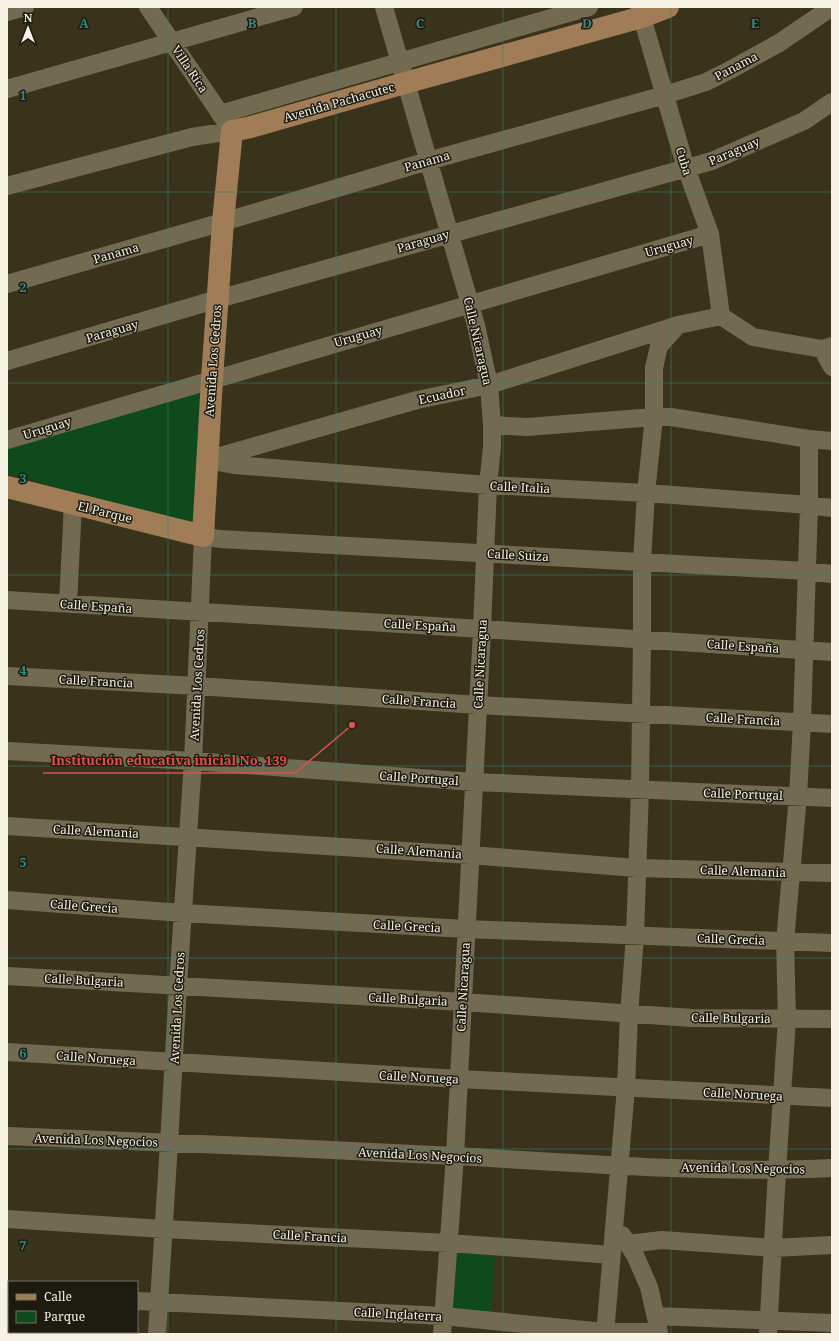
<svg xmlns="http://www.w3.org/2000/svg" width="839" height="1341" font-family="'Noto Serif',serif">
  <rect width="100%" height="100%" fill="#39331b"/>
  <path fill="#0e4a1b" d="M 206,386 L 197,525 L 7,474 L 7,443 Z
    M 455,1252 L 495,1256 L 491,1312 L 451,1309 Z"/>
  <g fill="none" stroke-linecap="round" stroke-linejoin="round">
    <path stroke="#726b52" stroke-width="18" d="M 384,7 L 476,325 L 489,385 L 492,425 L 492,447 L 488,485 L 482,629 L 455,1156 L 442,1334
      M 639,7 L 686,168 L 710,234 L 721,316
      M 7,12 L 25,7
      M 7,89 L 294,7
      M 220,114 L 589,7
      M 7,186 L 192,137 L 232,131 L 148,7
      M 7,284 L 223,222 L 428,161 L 665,95 L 706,82 L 730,70 L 779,43 L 832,7
      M 721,316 L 753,337 L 822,349 L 832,346
      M 822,349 L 832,367
      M 7,361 L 218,299 L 712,161 L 804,121 L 832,102
      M 492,425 L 527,427 L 654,417 L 671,417 L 809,439 L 832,441
      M 7,440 L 710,234
      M 210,459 L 417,400 L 489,385 L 678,325 L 721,316
      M 208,460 L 234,465 L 488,485 L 646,493 L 809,505 L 832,508
      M 7,600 L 482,629 L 832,652
      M 68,604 L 73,504
      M 7,676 L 197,686 L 478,705 L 832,724
      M 7,751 L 193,761 L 474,782 L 832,798
      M 7,826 L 470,855 L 637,868 L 832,873
      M 7,900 L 183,913 L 466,929 L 832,943
      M 7,976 L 463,1002 L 692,1018 L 832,1019
      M 7,1052 L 459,1079 L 832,1098
      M 7,1136 C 156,1142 306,1148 455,1156 C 580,1163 706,1174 832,1168
      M 7,1219 L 164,1229 L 449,1243 L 612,1255
      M 622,1235 L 635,1255 L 649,1287 L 658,1327
      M 628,1244 L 662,1240 L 773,1248 L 832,1245
      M 7,1295 L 9,1295
      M 137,1301 L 443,1316 L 605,1332 L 659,1332
      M 656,1316 L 832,1323
      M 157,1334 L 169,1143 L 178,985 L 193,761 L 203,536 L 220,539 L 806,571 L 832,574
      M 605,1334 L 626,1088 L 629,1014 L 635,936 L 640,789 L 642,639 L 642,562 L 646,493 L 654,417 L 654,368 L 659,346 L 678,325
      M 768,1334 L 777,1171 L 787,1019 L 785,941 L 798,796 L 802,722 L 809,505 L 809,439"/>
    <path stroke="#a17d57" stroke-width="22" d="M 7,487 L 203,536 L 212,379 L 223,222 L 232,131 L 251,127 L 405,83 L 642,17 L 668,7"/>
  </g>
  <path fill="none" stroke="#328980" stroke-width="1" stroke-opacity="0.55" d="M 168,7 L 168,1334M 336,7 L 336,1334M 503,7 L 503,1334M 671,7 L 671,1334M 7,192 L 832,192M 7,383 L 832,383M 7,575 L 832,575M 7,766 L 832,766M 7,958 L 832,958M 7,1149 L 832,1149"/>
  <g text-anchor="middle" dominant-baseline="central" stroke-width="3" stroke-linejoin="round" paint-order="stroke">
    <g font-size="12" fill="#f6f2e4" stroke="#1d1b10">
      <text transform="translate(736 66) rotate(-28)">Panama</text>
      <text transform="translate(190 69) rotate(56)">Villa Rica</text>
      <text transform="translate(339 102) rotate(-16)">Avenida Pachacutec</text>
      <text transform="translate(734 151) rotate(-23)">Paraguay</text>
      <text transform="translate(427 161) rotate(-16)">Panama</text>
      <text transform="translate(684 161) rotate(73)">Cuba</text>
      <text transform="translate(423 241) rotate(-16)">Paraguay</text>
      <text transform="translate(669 246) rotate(-16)">Uruguay</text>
      <text transform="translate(116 253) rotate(-16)">Panama</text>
      <text transform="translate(112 331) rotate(-16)">Paraguay</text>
      <text transform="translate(358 336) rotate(-16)">Uruguay</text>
      <text transform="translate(478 341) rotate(77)">Calle Nicaragua</text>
      <text transform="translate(213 361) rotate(-86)">Avenida Los Cedros</text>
      <text transform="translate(442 395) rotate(-12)">Ecuador</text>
      <text transform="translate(47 428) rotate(-17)">Uruguay</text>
      <text transform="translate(520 487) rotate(3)">Calle Italia</text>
      <text transform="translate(105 512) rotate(14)">El Parque</text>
      <text transform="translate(518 555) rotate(3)">Calle Suiza</text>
      <text transform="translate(96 606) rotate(4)">Calle España</text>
      <text transform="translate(420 625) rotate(3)">Calle España</text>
      <text transform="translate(743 646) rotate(4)">Calle España</text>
      <text transform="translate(480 664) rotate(-87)">Calle Nicaragua</text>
      <text transform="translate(96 681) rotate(3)">Calle Francia</text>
      <text transform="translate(197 685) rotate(-87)">Avenida Los Cedros</text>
      <text transform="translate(419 701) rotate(4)">Calle Francia</text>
      <text transform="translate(743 719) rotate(3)">Calle Francia</text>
      <text transform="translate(419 778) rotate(4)">Calle Portugal</text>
      <text transform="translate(743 794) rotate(2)">Calle Portugal</text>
      <text transform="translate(96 831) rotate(3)">Calle Alemania</text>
      <text transform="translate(419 851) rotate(4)">Calle Alemania</text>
      <text transform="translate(743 871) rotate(2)">Calle Alemania</text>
      <text transform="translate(84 906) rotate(4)">Calle Grecia</text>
      <text transform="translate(407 926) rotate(3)">Calle Grecia</text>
      <text transform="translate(731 939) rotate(2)">Calle Grecia</text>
      <text transform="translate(84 980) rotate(3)">Calle Bulgaria</text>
      <text transform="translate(463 987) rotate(-87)">Calle Nicaragua</text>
      <text transform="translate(408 999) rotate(3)">Calle Bulgaria</text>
      <text transform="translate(177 1008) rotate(-87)">Avenida Los Cedros</text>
      <text transform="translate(731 1018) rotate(1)">Calle Bulgaria</text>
      <text transform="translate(96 1058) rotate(4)">Calle Noruega</text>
      <text transform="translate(419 1077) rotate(3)">Calle Noruega</text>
      <text transform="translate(743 1094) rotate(3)">Calle Noruega</text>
      <text transform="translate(96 1140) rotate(2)">Avenida Los Negocios</text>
      <text transform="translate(420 1155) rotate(3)">Avenida Los Negocios</text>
      <text transform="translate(743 1168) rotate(1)">Avenida Los Negocios</text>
      <text transform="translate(310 1236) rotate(3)">Calle Francia</text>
      <text transform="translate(398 1314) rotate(3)">Calle Inglaterra</text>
    </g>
  </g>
  <g font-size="13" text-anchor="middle" font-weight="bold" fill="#328980" stroke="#1d1b10" stroke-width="3" stroke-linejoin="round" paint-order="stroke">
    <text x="84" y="28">A</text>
    <text x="252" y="28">B</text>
    <text x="420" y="28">C</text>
    <text x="587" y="28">D</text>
    <text x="755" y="28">E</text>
    <text x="23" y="100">1</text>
    <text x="23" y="292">2</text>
    <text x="23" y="483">3</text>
    <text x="23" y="675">4</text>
    <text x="23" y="867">5</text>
    <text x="23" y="1058">6</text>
    <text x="23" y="1250">7</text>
  </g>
  <path fill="none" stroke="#dc504e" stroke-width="1.5" d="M352 725L295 773H43"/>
  <circle fill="#dc504e" stroke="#1d1b10" stroke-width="1.5" cx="352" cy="725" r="4"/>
  <g font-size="13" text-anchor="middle" font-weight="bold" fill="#dc504e" stroke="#1d1b10" stroke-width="3" stroke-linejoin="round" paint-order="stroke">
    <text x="169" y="765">Institución educativa inicial No. 139</text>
  </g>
  <rect width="839" height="1341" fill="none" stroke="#f6f2e4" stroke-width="16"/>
  <rect x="8" y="1281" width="130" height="52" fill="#1d1b10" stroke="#747165"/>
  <rect x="16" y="1294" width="20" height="6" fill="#a17d57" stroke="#747165"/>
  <text x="44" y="1301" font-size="12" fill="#f6f2e4">Calle</text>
  <rect x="16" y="1311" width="20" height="12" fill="#0e4a1b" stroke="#747165"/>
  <text x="44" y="1321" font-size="12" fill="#f6f2e4">Parque</text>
  <g transform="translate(28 28)" stroke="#1d1b10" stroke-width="3" paint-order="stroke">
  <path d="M0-3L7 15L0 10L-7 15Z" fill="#f6f2e4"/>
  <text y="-6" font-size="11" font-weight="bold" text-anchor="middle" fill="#f6f2e4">N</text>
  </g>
</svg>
